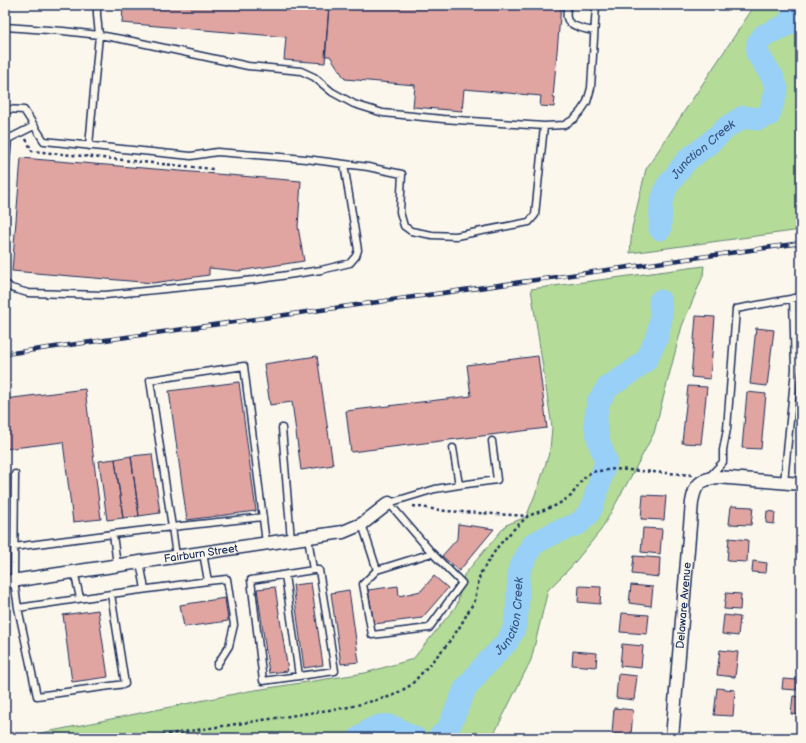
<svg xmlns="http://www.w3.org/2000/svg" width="806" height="743" font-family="'Balsamiq Sans',sans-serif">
  <rect width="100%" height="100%" fill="#fbf7ec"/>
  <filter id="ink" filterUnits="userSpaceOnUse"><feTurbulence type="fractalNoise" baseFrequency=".025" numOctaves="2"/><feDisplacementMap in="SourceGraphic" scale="8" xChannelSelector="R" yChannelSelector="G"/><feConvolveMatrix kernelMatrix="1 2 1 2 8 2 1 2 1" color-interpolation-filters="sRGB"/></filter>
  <g filter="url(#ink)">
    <path fill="#b4db97" stroke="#68857a" d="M 755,5 L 801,5 L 801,230 L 630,253 L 632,228 L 646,169 Z
      M 704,266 L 703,276 L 682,326 L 654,433 L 634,471 L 601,530 L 571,567 L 548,590 L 531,660 L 492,738 L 17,738 L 249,691 L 365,673 L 413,659 L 457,605 L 464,575 L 506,525 L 526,517 L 539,485 L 550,450 L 552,427 L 531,289 Z"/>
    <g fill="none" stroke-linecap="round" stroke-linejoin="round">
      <g stroke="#98d0f7" stroke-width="23">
        <path id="s1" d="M 660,229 L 661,203 L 667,186 L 687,160 L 707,145 L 727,127 L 743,117 L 758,119 L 769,115 L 777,89 L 772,76 L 757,53 L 758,43 L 764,35 L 787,25 L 793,14 L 794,5"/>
        <path d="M 359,738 C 371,728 382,721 398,729 C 403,732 409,736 415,738"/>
        <path id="s2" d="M 438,738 L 448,729 L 465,689 L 481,669 L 507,642 L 514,629 L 517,613 L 519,570 L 533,544 L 556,532 L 578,524 L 589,513 L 593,504 L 606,461 L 599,442 L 595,423 L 598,402 L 608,387 L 630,373 L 646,360 L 657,337 L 661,318 L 660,301"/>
      </g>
    </g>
    <path fill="#e0a5a1" stroke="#1b2f5e" d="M 111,5 L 329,5 L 325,63 L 284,60 L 286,37 L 122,23 L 123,6 Z
      M 329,5 L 561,5 L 553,98 L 555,98 L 554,107 L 540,106 L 541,96 L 464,89 L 462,111 L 413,107 L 415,85 L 345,79 L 330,56 L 325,56 Z
      M 21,158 L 301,181 L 298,227 L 304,261 L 239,271 L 209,268 L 209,275 L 153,283 L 12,271 Z
      M 696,316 L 715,317 L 710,379 L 691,377 Z
      M 756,328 L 774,330 L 767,386 L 750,384 Z
      M 317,356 L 333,465 L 301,470 L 292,402 L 270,405 L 264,364 Z
      M 538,356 L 547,428 L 351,452 L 346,411 L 471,396 L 467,365 Z
      M 239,382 L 256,511 L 187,520 L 169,391 Z
      M 688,386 L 707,387 L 701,444 L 682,443 Z
      M 85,389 L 101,519 L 73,522 L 63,442 L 5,449 L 5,399 Z
      M 747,392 L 766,394 L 761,449 L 742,448 Z
      M 152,454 L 160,513 L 139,516 L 131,456 Z
      M 131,456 L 139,516 L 123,518 L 115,459 Z
      M 115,459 L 123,518 L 107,520 L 99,461 Z
      M 643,495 L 666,496 L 664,520 L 641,519 Z
      M 731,506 L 753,507 L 751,525 L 729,524 Z
      M 767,511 L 775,512 L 774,524 L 766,523 Z
      M 458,524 L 494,529 L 459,571 L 442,556 L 457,539 Z
      M 643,528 L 662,529 L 660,554 L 641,552 Z
      M 729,538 L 748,540 L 747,562 L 727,561 Z
      M 634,556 L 660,558 L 659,577 L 632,574 Z
      M 753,561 L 767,563 L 766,573 L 752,572 Z
      M 434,576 L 448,588 L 422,618 L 374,624 L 368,590 L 398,586 L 399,596 L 421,591 Z
      M 311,583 L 323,665 L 304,668 L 293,585 Z
      M 631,585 L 653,587 L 651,606 L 629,603 Z
      M 579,586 L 601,587 L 600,604 L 578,602 Z
      M 275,587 L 288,671 L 269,673 L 257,589 Z
      M 349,590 L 359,662 L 341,664 L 331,593 Z
      M 726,593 L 741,594 L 740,610 L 724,609 Z
      M 225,598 L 228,621 L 184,627 L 180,605 Z
      M 98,610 L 108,677 L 72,682 L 63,615 Z
      M 622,613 L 649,615 L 647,634 L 620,632 Z
      M 724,615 L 740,617 L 738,636 L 722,634 Z
      M 622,644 L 643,646 L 641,668 L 620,666 Z
      M 720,650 L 738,652 L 735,677 L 717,675 Z
      M 573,651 L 597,653 L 596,667 L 572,665 Z
      M 618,674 L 637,676 L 634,700 L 616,698 Z
      M 783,679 L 798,680 L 797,690 L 782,689 Z
      M 717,688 L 735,690 L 733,716 L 714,715 Z
      M 793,696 L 801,697 L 801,715 L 791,714 Z
      M 614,708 L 633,710 L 631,736 L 612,734 Z"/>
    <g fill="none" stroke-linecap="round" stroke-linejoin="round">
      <defs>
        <path id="lane" d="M 568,5 C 567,9 566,14 567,18 C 568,26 587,30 594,31
          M 5,27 L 63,31 L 99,35 L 132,41 L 248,66 L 301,71 L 314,77 L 332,92 L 354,104 L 383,113 L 443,119 L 544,126 L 564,125 L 574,119 L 581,111 L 587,102 L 591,88 L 596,5
          M 5,109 L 24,110 L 44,141 L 191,156 L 217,152 L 306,159 L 368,167 L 402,174 L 400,212 L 404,226 L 411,231 L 432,235 L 456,236 L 529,222 L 535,215 L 544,126
          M 89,146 L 99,35 L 97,15 L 97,5
          M 5,173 L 8,139 L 34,126
          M 5,283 L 11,288 L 28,293 L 105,295 L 254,280 L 321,270 L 350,263 L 356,256 L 358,250 L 344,164
          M 282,428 L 291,540
          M 15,474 L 14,581 L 18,608 L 37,696 L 125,684 L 111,594 L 18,608
          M 710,476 L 723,462 L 723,450 L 727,429 L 736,309 L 801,297
          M 784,482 L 795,369 L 793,298
          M 459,485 L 497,480 L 492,441
          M 362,524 L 377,570 L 432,553 L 389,503 L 435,489 L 459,485 L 453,448
          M 113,534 L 172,527 L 150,380 L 244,366 L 266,543
          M 308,537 L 313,570 L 251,580 L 263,681 L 335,671 L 319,570 L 313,570
          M 14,547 L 113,534 L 117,565
          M 176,556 L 172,527 L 263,517
          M 140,562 L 145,589
          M 377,570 L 363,584 L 372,635 L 429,628 L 462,583 L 432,553
          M 74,571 L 80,598
          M 285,575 L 299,676
          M 208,581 L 227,579 L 234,625 L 229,646 L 217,665
          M 111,594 L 208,581 L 203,553"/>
        <g id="street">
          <path id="s3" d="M 5,582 L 343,532 L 362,524 L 389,503"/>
          <path id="s4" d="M 672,738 L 692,502 C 695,485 699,480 717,477 L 801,484"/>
        </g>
      </defs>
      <use href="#lane" stroke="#1b2f5e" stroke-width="9"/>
      <use href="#street" stroke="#1b2f5e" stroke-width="15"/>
      <path stroke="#1b2f5e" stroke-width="2.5" stroke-dasharray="3 3" stroke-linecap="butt" d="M 26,139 L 32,151 L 213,169
        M 413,506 L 446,511 L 528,516
        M 144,738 L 349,707 L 392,696 L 411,685 L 446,646 L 459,628 L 475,600 L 480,574 L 499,545 L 514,529 L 528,516 L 557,505 L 571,496 L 582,480 L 591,472 L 615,469 L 692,475"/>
      <use href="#lane" stroke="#fbf7ec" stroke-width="6"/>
      <use href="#street" stroke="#fbf7ec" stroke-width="12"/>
      <defs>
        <path id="rail" d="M 5,354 L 801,243"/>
      </defs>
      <use href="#rail" stroke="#1b2f5e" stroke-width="4.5"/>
      <use href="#rail" stroke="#fbf7ec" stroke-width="3" stroke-dasharray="9" stroke-linecap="butt"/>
    </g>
  </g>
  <g text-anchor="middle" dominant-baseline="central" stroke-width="3" stroke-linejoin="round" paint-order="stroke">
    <g font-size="11" fill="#1b2f5e" stroke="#fbf7ec">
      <text stroke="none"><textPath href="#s3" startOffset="198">Fairburn Street</textPath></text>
      <text stroke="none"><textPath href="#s4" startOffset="133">Delaware Avenue</textPath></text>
    </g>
    <g font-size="12" font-style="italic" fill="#3a5784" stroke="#fbf7ec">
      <text stroke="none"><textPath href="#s1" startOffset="96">Junction Creek</textPath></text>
      <text stroke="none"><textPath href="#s2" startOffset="146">Junction Creek</textPath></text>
    </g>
  </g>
  <rect width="806" height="743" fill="none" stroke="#fbf7ec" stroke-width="20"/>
  <rect x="10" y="10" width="786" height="723" fill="none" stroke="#1b2f5e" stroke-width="1.5" filter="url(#ink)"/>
</svg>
